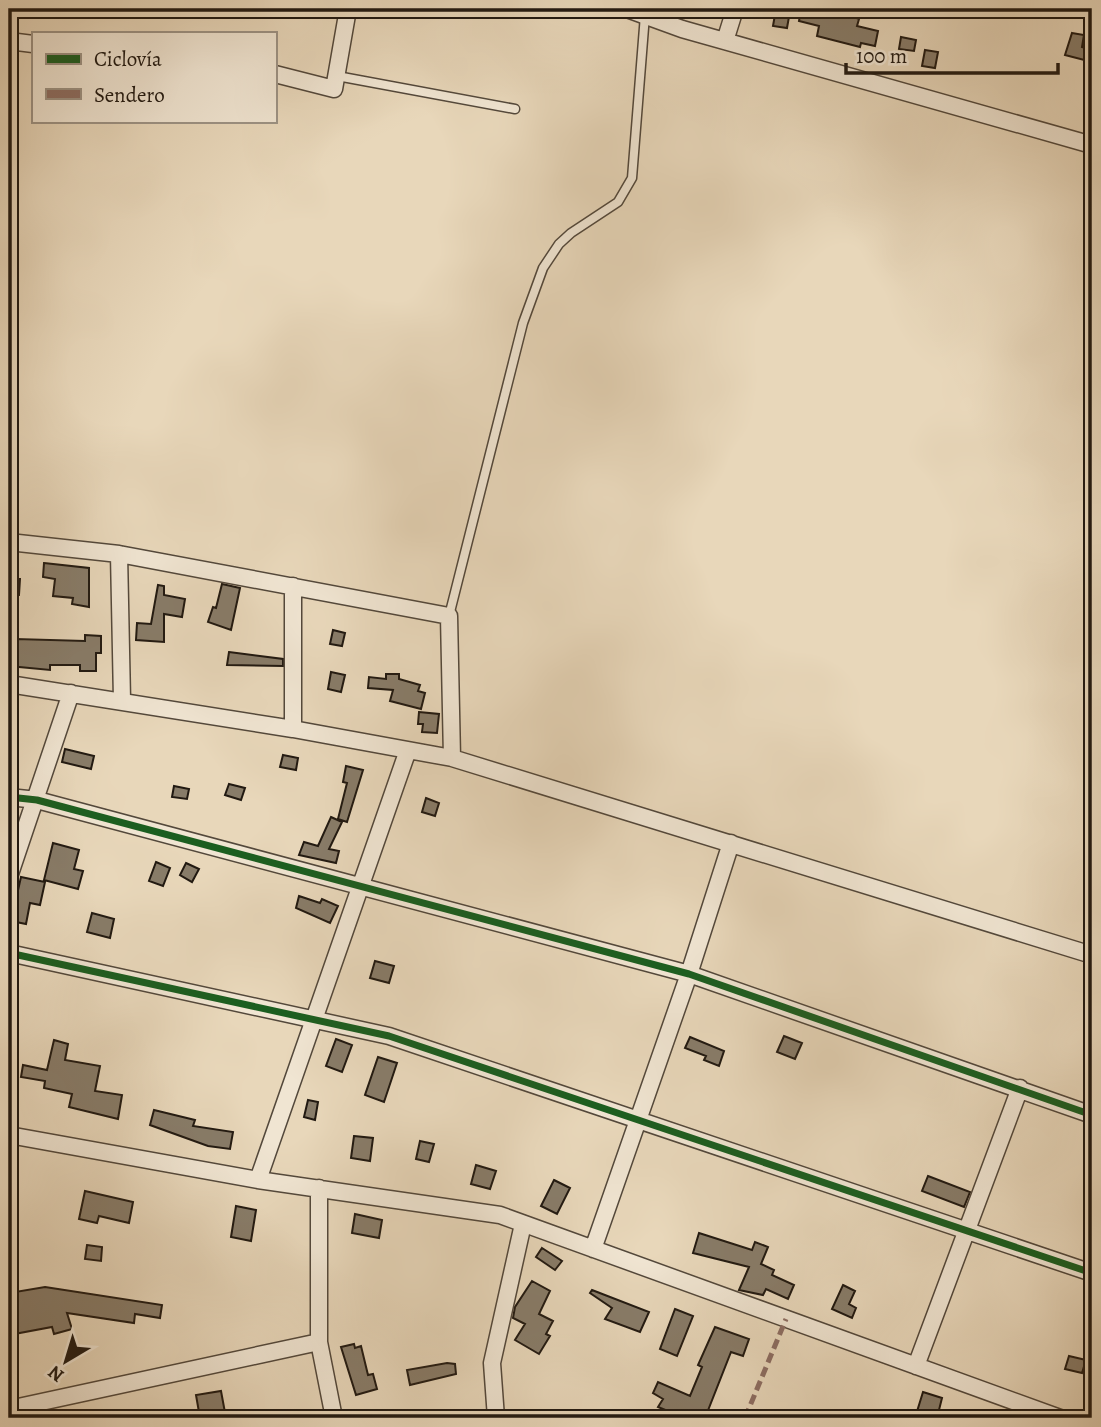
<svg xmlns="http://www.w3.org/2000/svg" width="1101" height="1427" font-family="Alegreya,serif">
  <rect width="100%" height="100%" fill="#e8d7ba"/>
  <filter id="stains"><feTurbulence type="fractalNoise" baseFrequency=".00286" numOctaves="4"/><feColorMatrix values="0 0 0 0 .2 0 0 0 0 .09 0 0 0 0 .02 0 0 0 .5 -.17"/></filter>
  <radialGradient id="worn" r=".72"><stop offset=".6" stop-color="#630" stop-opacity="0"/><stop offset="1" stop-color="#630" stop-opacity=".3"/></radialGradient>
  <path fill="#887c69" stroke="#211911" stroke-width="2" d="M 776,9 L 790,11 L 787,28 L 773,26 Z
    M 801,10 L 832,17 L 833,12 L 845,13 L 859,19 L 857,26 L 878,31 L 875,46 L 861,43 L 860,47 L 817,36 L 819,26 L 799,21 Z
    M 1072,33 L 1084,35 L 1082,47 L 1092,50 L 1092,62 L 1065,55 Z
    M 901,37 L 916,40 L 914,51 L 899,49 Z
    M 925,50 L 938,52 L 935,68 L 922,66 Z
    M 44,563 L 89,568 L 89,607 L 72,604 L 73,598 L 53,596 L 55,579 L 43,577 Z
    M 9,579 L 20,579 L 19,595 L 9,594 Z
    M 222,584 L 240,588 L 231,630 L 208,622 L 213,607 L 216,608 Z
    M 158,585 L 164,586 L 164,595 L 185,599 L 182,617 L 164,614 L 164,642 L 136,640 L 137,623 L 151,624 Z
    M 333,630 L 345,633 L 342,646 L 330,644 Z
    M 85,635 L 101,636 L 101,653 L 96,653 L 96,671 L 80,671 L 80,665 L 50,665 L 50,670 L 9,666 L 9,650 L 16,650 L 16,639 L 85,641 Z
    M 229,652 L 283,659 L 283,666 L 227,665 Z
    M 331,672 L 345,675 L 341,692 L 328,689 Z
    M 386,674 L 399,674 L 399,679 L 420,685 L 418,691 L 425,693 L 421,709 L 390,701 L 393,690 L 368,688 L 369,677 L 386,679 Z
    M 419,712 L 439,714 L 437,733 L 422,732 L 423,724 L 418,724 Z
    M 65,749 L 94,756 L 91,769 L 62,762 Z
    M 283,755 L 298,758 L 296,770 L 280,767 Z
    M 346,766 L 363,770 L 347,822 L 338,819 L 347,783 L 343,782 Z
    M 229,784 L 245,788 L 241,800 L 225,795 Z
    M 174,786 L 189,789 L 187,799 L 172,797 Z
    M 426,798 L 439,803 L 435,816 L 422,812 Z
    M 331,817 L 342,822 L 329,849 L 339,851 L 336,863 L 299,855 L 304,842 L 318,846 Z
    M 53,843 L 79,850 L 74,869 L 83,871 L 78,889 L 44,880 Z
    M 156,862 L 170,868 L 163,886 L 149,881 Z
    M 186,863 L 199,869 L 192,882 L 180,875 Z
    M 21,877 L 45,882 L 40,905 L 30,903 L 26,924 L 11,921 Z
    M 299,896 L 320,903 L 322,899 L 338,906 L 330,923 L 296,908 Z
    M 92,913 L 114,919 L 110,938 L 87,932 Z
    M 375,961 L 394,966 L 389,983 L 370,978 Z
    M 784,1036 L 802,1043 L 795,1059 L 777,1052 Z
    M 690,1037 L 724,1051 L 719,1066 L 704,1060 L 706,1056 L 685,1048 Z
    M 336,1039 L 352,1045 L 342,1072 L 326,1066 Z
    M 54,1040 L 68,1044 L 65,1060 L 100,1066 L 95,1091 L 122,1095 L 118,1119 L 69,1107 L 72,1094 L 44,1088 L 45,1081 L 21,1077 L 23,1065 L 47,1070 Z
    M 378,1057 L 397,1063 L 384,1102 L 365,1095 Z
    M 308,1100 L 318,1102 L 315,1120 L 304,1117 Z
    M 154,1110 L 195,1120 L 193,1126 L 233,1132 L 230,1149 L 208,1146 L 150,1125 Z
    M 354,1136 L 373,1138 L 370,1161 L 351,1158 Z
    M 420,1141 L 434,1144 L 429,1162 L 416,1159 Z
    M 476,1165 L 496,1171 L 490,1189 L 471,1184 Z
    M 928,1176 L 970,1192 L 964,1207 L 922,1191 Z
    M 554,1180 L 570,1188 L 557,1214 L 541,1206 Z
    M 85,1191 L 133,1202 L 129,1223 L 99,1216 L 97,1223 L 79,1219 Z
    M 236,1206 L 256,1210 L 251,1241 L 231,1237 Z
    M 355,1214 L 382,1220 L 379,1238 L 352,1233 Z
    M 699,1233 L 752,1250 L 755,1242 L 768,1247 L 761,1264 L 774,1270 L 772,1275 L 794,1285 L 788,1299 L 766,1289 L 763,1295 L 739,1290 L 749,1267 L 693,1253 Z
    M 87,1245 L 102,1247 L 101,1261 L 85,1259 Z
    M 542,1248 L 562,1261 L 555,1270 L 536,1257 Z
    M 532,1281 L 550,1291 L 539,1314 L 553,1321 L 546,1334 L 550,1336 L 539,1354 L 515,1340 L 525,1324 L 513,1318 L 515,1307 Z
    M 843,1285 L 855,1291 L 849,1304 L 856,1308 L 852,1318 L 832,1309 Z
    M 45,1287 L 162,1305 L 160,1318 L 135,1314 L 134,1323 L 67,1313 L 72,1329 L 54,1334 L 52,1327 L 9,1335 L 9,1293 Z
    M 592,1290 L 649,1312 L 640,1332 L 605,1319 L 612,1308 L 590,1293 Z
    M 675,1309 L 693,1316 L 677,1356 L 660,1349 Z
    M 715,1327 L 749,1339 L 743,1356 L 731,1352 L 705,1418 L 685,1418 L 658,1407 L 663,1399 L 653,1393 L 658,1382 L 690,1396 L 702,1367 L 698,1365 Z
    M 354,1344 L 355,1348 L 361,1346 L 368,1375 L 373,1374 L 377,1389 L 356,1395 L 341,1347 Z
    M 1069,1356 L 1086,1360 L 1082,1373 L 1065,1369 Z
    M 447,1363 L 455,1364 L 456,1374 L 410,1385 L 407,1370 Z
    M 221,1391 L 226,1418 L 200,1418 L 196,1395 Z
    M 923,1392 L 942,1398 L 937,1418 L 915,1418 Z"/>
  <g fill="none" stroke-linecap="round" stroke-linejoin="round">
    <defs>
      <path id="service" d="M 337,76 L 515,109
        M 449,616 L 523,323 L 543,268 L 559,244 L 571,233 L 618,202 L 632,178 L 645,15"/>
      <path id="minor" d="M 627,9 L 682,29 L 1092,145
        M 9,41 L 33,44
        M 725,41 L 735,9
        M 275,74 L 334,89 L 348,9
        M 9,542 L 119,554 L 449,616 L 452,758
        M 119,554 L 122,700
        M 9,684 L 293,729 L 452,758 L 1092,955
        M 293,729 L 293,586
        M 9,797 L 37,800 L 689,974 L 1092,1115
        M 9,877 L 71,693
        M 9,953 L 389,1036 L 1092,1273
        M 9,1135 L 258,1180 L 500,1215 L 1060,1418
        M 258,1180 L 408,750
        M 319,1188 L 319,1342 L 334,1418
        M 593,1249 L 689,974 L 731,843
        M 916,1366 L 1020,1088
        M 9,1409 L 319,1342
        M 496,1418 L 492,1363 L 523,1224"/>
    </defs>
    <use href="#service" stroke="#53483b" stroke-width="11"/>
    <use href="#minor" stroke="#53483b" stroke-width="19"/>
    <use href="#service" stroke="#f0e5d2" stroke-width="8"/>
    <use href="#minor" stroke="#f0e5d2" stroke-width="16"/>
    <path stroke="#8d6e63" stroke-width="5" stroke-dasharray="10 5" stroke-linecap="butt" d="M 745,1418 L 786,1319"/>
    <defs>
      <path id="cycleway" d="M 9,797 L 37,800 L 689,974 L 1092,1115
        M 9,953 L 389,1036 L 1092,1273"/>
    </defs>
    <use href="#cycleway" stroke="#f0e5d2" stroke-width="11"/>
    <use href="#cycleway" stroke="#1b5e20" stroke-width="7"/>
  </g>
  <rect width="1101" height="1427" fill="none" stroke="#e8d7ba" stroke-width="35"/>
  <rect x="10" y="10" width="1080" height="1406" fill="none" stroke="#211911" stroke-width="3.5"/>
  <rect x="18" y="18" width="1066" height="1392" fill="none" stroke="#211911" stroke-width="2"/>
  <rect x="32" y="32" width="245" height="91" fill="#f0e5d2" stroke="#9d9385" stroke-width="2"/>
  <rect x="46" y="54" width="35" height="10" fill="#1b5e20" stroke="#9d9385" stroke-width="2"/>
  <text x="94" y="66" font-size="21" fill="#211911">Ciclovía</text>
  <rect x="46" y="89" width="35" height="10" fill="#8d6e63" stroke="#9d9385" stroke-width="2"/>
  <text x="94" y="102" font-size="21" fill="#211911">Sendero</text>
  <g transform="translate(66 1361) rotate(218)" stroke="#f0e5d2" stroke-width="5" paint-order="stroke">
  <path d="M0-5L12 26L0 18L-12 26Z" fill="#211911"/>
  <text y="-10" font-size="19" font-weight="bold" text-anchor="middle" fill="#211911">N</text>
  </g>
  <path d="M846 63v10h212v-10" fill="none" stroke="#211911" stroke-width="3.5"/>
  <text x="856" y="63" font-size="21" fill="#211911" stroke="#f0e5d2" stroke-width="5" paint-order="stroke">100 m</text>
  <rect width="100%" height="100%" filter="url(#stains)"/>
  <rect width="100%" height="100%" fill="url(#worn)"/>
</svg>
